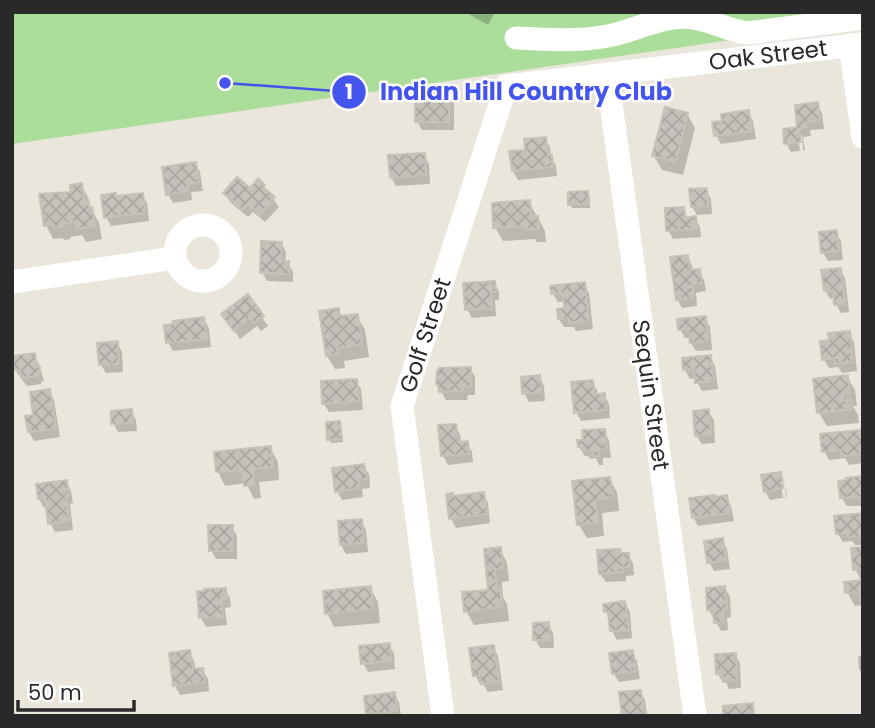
<svg xmlns="http://www.w3.org/2000/svg" width="875" height="728" font-family="Poppins,sans-serif">
  <defs>
    <pattern id="building-cross-hatch" width="8" height="8" patternUnits="userSpaceOnUse" patternTransform="scale(1.75)"><rect width="8" height="8" fill="#c6c2bb"/><path d="M0 0l8 8M0 8l8-8" fill="none" stroke="#aaa7a1"/></pattern>
  </defs>
  <rect width="100%" height="100%" fill="#ebe6dc"/>
  <path fill="#acde9b" d="M 12,12 L 863,12 L 863,21 L 12,144 Z"/>
  <path fill="#0003" fill-rule="evenodd" d="M 465,12 L 495,12 L 488,25 Z
    M 449,94 L 454,102 L 454,130 L 422,130 L 417,121 Z
    M 817,104 L 822,113 L 824,129 L 810,130 L 811,136 L 803,137 L 805,150 L 791,152 L 786,143 ZM 798,135 L 802,135 L 803,150 L 800,151 Z
    M 748,112 L 753,121 L 756,139 L 721,144 L 716,135 L 724,122 Z
    M 687,114 L 695,128 L 683,175 L 662,170 L 654,156 Z
    M 545,138 L 550,147 L 551,158 L 556,165 L 557,176 L 518,180 L 513,171 L 527,151 Z
    M 424,155 L 429,164 L 430,184 L 396,186 L 391,177 Z
    M 195,163 L 200,172 L 203,191 L 191,192 L 192,200 L 173,203 L 168,194 Z
    M 81,185 L 89,199 L 90,206 L 99,223 L 102,239 L 86,242 L 82,235 L 70,237 L 71,239 L 64,240 L 63,238 L 53,239 L 46,225 Z
    M 264,186 L 279,207 L 265,222 L 253,212 L 248,217 L 230,202 L 225,193 L 250,190 Z
    M 706,190 L 711,199 L 712,214 L 697,215 L 692,207 Z
    M 587,193 L 590,197 L 590,208 L 572,208 L 570,204 Z
    M 142,195 L 147,203 L 149,221 L 111,226 L 106,217 L 117,198 Z
    M 529,202 L 545,231 L 546,242 L 537,242 L 535,239 L 503,241 L 495,227 Z
    M 683,209 L 688,219 L 695,218 L 700,227 L 701,237 L 673,239 L 668,230 Z
    M 836,232 L 841,241 L 843,260 L 828,261 L 823,253 Z
    M 281,243 L 286,252 L 285,263 L 288,263 L 293,272 L 293,282 L 267,281 L 262,272 Z
    M 687,257 L 692,265 L 693,272 L 699,271 L 704,280 L 706,291 L 696,293 L 697,306 L 682,308 L 677,299 Z
    M 840,269 L 845,278 L 849,312 L 841,313 L 836,304 L 835,298 L 830,299 L 825,290 Z
    M 494,283 L 499,291 L 499,300 L 495,300 L 496,316 L 472,318 L 467,309 Z
    M 584,284 L 589,293 L 593,329 L 576,331 L 574,327 L 564,327 L 559,319 L 566,310 L 565,302 L 558,302 L 553,294 Z
    M 248,297 L 268,326 L 261,331 L 257,326 L 240,339 L 229,323 Z
    M 338,310 L 343,318 L 357,316 L 365,330 L 369,357 L 344,361 L 345,368 L 335,369 L 327,356 Z
    M 705,318 L 710,327 L 712,350 L 696,351 L 691,343 L 691,338 L 685,338 L 680,329 Z
    M 204,319 L 209,328 L 211,347 L 173,351 L 168,342 Z
    M 849,333 L 854,342 L 857,371 L 842,373 L 838,367 L 829,368 L 824,359 Z
    M 117,343 L 122,352 L 123,372 L 106,373 L 101,365 Z
    M 34,355 L 39,364 L 44,381 L 41,382 L 41,384 L 27,386 L 15,370 Z
    M 710,357 L 715,366 L 718,389 L 702,391 L 697,382 L 696,378 L 690,379 L 685,370 Z
    M 470,368 L 475,377 L 475,395 L 468,395 L 467,400 L 446,400 L 441,391 Z
    M 539,377 L 544,386 L 545,401 L 529,402 L 524,393 Z
    M 847,377 L 855,390 L 857,406 L 853,406 L 858,415 L 859,423 L 827,426 L 819,413 L 815,380 Z
    M 356,381 L 361,389 L 363,410 L 329,412 L 324,404 Z
    M 592,382 L 597,390 L 598,396 L 604,395 L 609,404 L 610,418 L 581,421 L 576,412 Z
    M 49,391 L 54,400 L 60,437 L 34,441 L 29,432 L 35,417 Z
    M 131,411 L 136,420 L 137,431 L 118,432 L 113,423 Z
    M 708,411 L 714,420 L 715,443 L 702,444 L 696,435 Z
    M 339,422 L 341,426 L 343,442 L 331,443 L 329,439 Z
    M 455,426 L 460,434 L 461,443 L 467,443 L 472,452 L 473,462 L 448,465 L 443,456 L 440,427 Z
    M 604,431 L 609,440 L 611,458 L 603,458 L 603,465 L 599,465 L 596,458 L 590,459 L 588,456 L 585,456 L 579,447 Z
    M 860,432 L 863,436 L 863,463 L 849,465 L 845,458 L 829,460 L 824,451 Z
    M 270,448 L 278,462 L 279,480 L 259,482 L 261,498 L 254,499 L 246,483 L 225,486 L 218,472 L 216,453 Z
    M 363,466 L 369,474 L 370,488 L 362,489 L 363,497 L 342,500 L 337,491 Z
    M 780,474 L 784,481 L 780,481 L 783,497 L 786,497 L 784,481 L 787,497 L 770,500 L 765,491 Z
    M 863,477 L 863,506 L 847,506 L 841,497 Z
    M 609,478 L 617,492 L 619,511 L 602,513 L 604,536 L 587,538 L 579,525 L 574,483 Z
    M 66,482 L 71,491 L 73,503 L 70,504 L 73,530 L 55,532 L 50,523 L 48,507 L 44,508 L 39,499 Z
    M 483,494 L 488,503 L 490,523 L 456,528 L 451,519 L 448,496 L 453,498 Z
    M 726,497 L 731,506 L 734,521 L 698,526 L 693,517 L 716,499 Z
    M 863,515 L 863,545 L 855,545 L 852,541 L 843,542 L 837,533 Z
    M 361,521 L 366,530 L 368,552 L 346,554 L 341,545 L 340,523 Z
    M 232,527 L 237,536 L 237,559 L 216,559 L 211,550 Z
    M 722,540 L 727,549 L 730,569 L 714,571 L 709,562 Z
    M 500,549 L 507,563 L 509,581 L 502,582 L 503,597 L 507,604 L 509,621 L 474,625 L 466,611 L 490,591 L 486,550 Z
    M 863,549 L 863,605 L 855,606 L 847,592 L 862,582 L 855,569 Z
    M 622,555 L 628,555 L 633,563 L 634,575 L 626,576 L 626,581 L 606,582 L 600,574 Z
    M 370,588 L 378,602 L 380,623 L 334,627 L 327,613 Z
    M 725,588 L 730,597 L 731,617 L 727,618 L 728,630 L 721,631 L 709,610 Z
    M 225,589 L 230,598 L 231,607 L 225,608 L 227,625 L 206,627 L 201,618 L 199,593 Z
    M 625,603 L 630,612 L 632,638 L 617,640 L 612,631 L 611,621 L 606,611 Z
    M 548,624 L 553,633 L 554,648 L 540,648 L 535,639 Z
    M 389,645 L 394,654 L 395,669 L 368,672 L 363,663 Z
    M 493,647 L 498,656 L 503,690 L 488,692 L 483,684 L 480,684 L 475,675 Z
    M 189,652 L 194,661 L 196,671 L 203,670 L 208,679 L 209,691 L 180,695 L 175,686 Z
    M 632,652 L 637,661 L 640,679 L 619,682 L 614,674 Z
    M 735,655 L 740,663 L 741,688 L 729,689 L 726,682 L 723,683 L 718,674 Z
    M 863,655 L 863,675 L 859,669 L 858,656 Z
    M 640,692 L 645,700 L 647,716 L 623,716 Z
    M 394,694 L 399,702 L 401,716 L 369,716 L 368,714 Z"/>
  <path fill="url(#building-cross-hatch)" stroke="#c6c2b6" stroke-width="2" d="M 415,91 L 450,92 L 449,122 L 415,122 Z
    M 818,102 L 820,120 L 806,122 L 807,127 L 799,129 L 801,142 L 784,144 L 783,129 L 797,127 L 795,105 Z
    M 665,107 L 688,113 L 676,162 L 652,156 Z
    M 749,110 L 752,131 L 714,136 L 712,122 L 722,121 L 721,114 Z
    M 546,137 L 548,155 L 552,155 L 553,167 L 512,171 L 509,151 L 525,150 L 524,139 Z
    M 425,153 L 426,175 L 390,178 L 388,155 Z
    M 196,162 L 199,182 L 187,184 L 188,191 L 166,195 L 162,167 Z
    M 237,177 L 250,188 L 258,178 L 265,185 L 263,187 L 275,197 L 260,215 L 248,204 L 243,210 L 223,193 Z
    M 82,183 L 84,201 L 88,200 L 89,208 L 92,207 L 95,226 L 77,229 L 75,222 L 64,223 L 64,226 L 55,227 L 54,225 L 44,226 L 39,194 L 71,192 L 70,185 Z
    M 707,188 L 708,206 L 691,207 L 689,189 Z
    M 588,191 L 589,204 L 568,205 L 568,192 Z
    M 116,193 L 116,196 L 143,193 L 145,213 L 104,218 L 101,195 Z
    M 530,200 L 531,216 L 538,216 L 539,229 L 527,229 L 527,226 L 493,228 L 492,203 Z
    M 684,207 L 685,218 L 696,216 L 697,229 L 666,231 L 665,208 Z
    M 837,230 L 839,251 L 821,253 L 819,232 Z
    M 261,241 L 282,242 L 281,261 L 289,261 L 289,274 L 260,273 Z
    M 688,255 L 690,270 L 700,269 L 702,283 L 692,284 L 694,297 L 676,300 L 670,257 Z
    M 841,268 L 845,304 L 834,305 L 833,290 L 824,291 L 821,270 Z
    M 495,281 L 496,292 L 491,292 L 492,308 L 465,310 L 463,283 Z
    M 585,282 L 589,321 L 569,323 L 569,318 L 558,319 L 557,309 L 564,308 L 563,293 L 551,294 L 550,286 Z
    M 248,294 L 264,316 L 254,323 L 250,318 L 234,331 L 221,314 Z
    M 339,308 L 340,316 L 358,314 L 362,344 L 337,348 L 338,354 L 326,356 L 319,311 Z
    M 706,316 L 708,341 L 690,343 L 688,329 L 678,330 L 677,319 Z
    M 204,317 L 207,339 L 166,343 L 164,325 L 173,324 L 173,321 Z
    M 850,331 L 853,362 L 835,364 L 834,358 L 822,360 L 820,341 L 829,340 L 828,333 Z
    M 118,341 L 119,364 L 99,365 L 97,343 Z
    M 35,353 L 37,367 L 40,367 L 40,373 L 37,373 L 38,376 L 21,378 L 20,370 L 14,370 L 12,356 Z
    M 711,355 L 714,381 L 695,383 L 694,369 L 683,370 L 682,358 Z
    M 471,367 L 471,386 L 463,387 L 462,391 L 439,392 L 438,385 L 436,384 L 437,371 L 439,368 Z
    M 540,375 L 541,392 L 522,394 L 521,377 Z
    M 848,375 L 850,393 L 842,393 L 843,401 L 851,400 L 852,409 L 817,413 L 813,379 Z
    M 357,379 L 359,401 L 322,404 L 321,381 Z
    M 593,380 L 595,395 L 605,393 L 606,410 L 574,413 L 571,382 Z
    M 50,389 L 56,429 L 28,432 L 25,416 L 33,415 L 30,392 Z
    M 132,409 L 133,423 L 111,424 L 111,411 Z
    M 709,409 L 711,434 L 695,436 L 693,411 Z
    M 340,421 L 342,439 L 327,440 L 326,422 Z
    M 456,424 L 458,442 L 468,441 L 469,454 L 441,456 L 438,425 Z
    M 605,429 L 607,449 L 599,450 L 599,456 L 593,456 L 592,450 L 583,451 L 583,447 L 578,447 L 577,440 L 583,440 L 582,430 Z
    M 861,430 L 863,454 L 842,456 L 841,450 L 822,452 L 820,434 Z
    M 271,446 L 273,467 L 253,469 L 254,485 L 244,486 L 242,470 L 216,472 L 214,452 Z
    M 364,464 L 367,479 L 358,480 L 359,488 L 335,492 L 332,468 Z
    M 781,472 L 783,488 L 764,492 L 761,475 Z
    M 863,476 L 863,497 L 840,498 L 838,481 L 846,480 L 846,478 Z
    M 610,477 L 613,497 L 595,500 L 598,523 L 577,525 L 572,481 Z
    M 67,480 L 69,495 L 66,495 L 69,521 L 48,524 L 45,498 L 38,499 L 36,484 Z
    M 484,492 L 487,514 L 449,519 L 446,494 L 453,493 L 453,496 Z
    M 715,495 L 717,497 L 727,495 L 730,513 L 692,518 L 689,498 Z
    M 863,513 L 863,536 L 848,537 L 847,533 L 836,534 L 834,516 Z
    M 362,519 L 364,543 L 340,545 L 338,521 Z
    M 208,525 L 233,525 L 232,551 L 209,551 Z
    M 723,538 L 726,560 L 707,563 L 704,541 Z
    M 501,547 L 503,568 L 495,569 L 497,589 L 500,588 L 502,607 L 464,612 L 462,592 L 488,590 L 484,549 Z
    M 863,547 L 863,577 L 862,569 L 853,570 L 851,548 Z
    M 620,549 L 621,553 L 629,553 L 630,567 L 622,567 L 622,572 L 599,574 L 597,550 Z
    M 863,580 L 863,600 L 860,600 L 859,592 L 845,593 L 844,582 Z
    M 371,586 L 373,609 L 325,614 L 323,591 Z
    M 725,586 L 727,609 L 723,609 L 724,622 L 714,623 L 713,610 L 707,610 L 706,588 Z
    M 226,588 L 227,599 L 221,599 L 223,617 L 199,618 L 197,591 L 204,591 L 204,589 Z
    M 625,601 L 629,630 L 610,631 L 608,612 L 604,612 L 603,604 Z
    M 549,622 L 550,640 L 533,640 L 533,623 Z
    M 390,643 L 391,661 L 361,664 L 359,646 Z
    M 494,645 L 499,681 L 481,684 L 480,675 L 473,676 L 469,648 Z
    M 190,650 L 193,669 L 203,668 L 205,682 L 173,686 L 169,653 Z
    M 633,650 L 636,671 L 612,674 L 609,653 Z
    M 736,653 L 737,680 L 723,680 L 722,674 L 716,674 L 715,654 Z
    M 641,690 L 644,716 L 622,716 L 619,692 Z
    M 395,692 L 397,711 L 366,715 L 364,696 Z
    M 753,703 L 754,716 L 723,716 L 723,706 Z"/>
  <g fill="none" stroke-linecap="round" stroke-linejoin="round">
    <path stroke="#fff" stroke-width="23" d="M 516,38 C 546,39 577,42 608,36 C 634,31 658,17 686,17 C 709,18 727,31 748,33 L 863,18
      M 850,45 L 863,137
      M 607,74 L 695,716
      M175 253a28 28 0 1 1 56 0a28 28 0 1 1-56 0Z
      M 12,282 L 174,258
      M 443,716 L 402,406 L 506,86 L 863,44"/>
  </g>
  <g text-anchor="middle" dominant-baseline="central" stroke-width="5" stroke-linejoin="round" paint-order="stroke">
    <g font-size="23" fill="#292929" stroke="#fff">
      <text transform="translate(768 55) rotate(-7)">Oak Street</text>
      <text transform="translate(425 335) rotate(-72)">Golf Street</text>
      <text transform="translate(651 395) rotate(82)">Sequin Street</text>
    </g>
  </g>
  <path fill="none" stroke="#4455ef" stroke-width="2.5" d="M225 83L349 92"/>
  <g fill="#4455ef" stroke="#fff" stroke-width="2.5">
    <circle cx="225" cy="83" r="7"/>
    <circle cx="349" cy="92" r="18"/>
  </g>
  <g font-size="21" text-anchor="middle" font-weight="bold" fill="#fff">
    <text x="349" y="99">1</text>
  </g>
  <g font-size="24" text-anchor="middle" font-weight="bold" fill="#4455ef" stroke="#fff" stroke-width="5" stroke-linejoin="round" paint-order="stroke">
    <text x="526" y="100">Indian Hill Country Club</text>
  </g>
  <rect width="875" height="728" fill="none" stroke="#292929" stroke-width="28"/>
  <path d="M18 700v10h116v-10" fill="none" stroke="#292929" stroke-width="3.5"/>
  <text x="28" y="700" font-size="21" fill="#292929" stroke="#ffffff" stroke-width="5" paint-order="stroke">50 m</text>
</svg>
